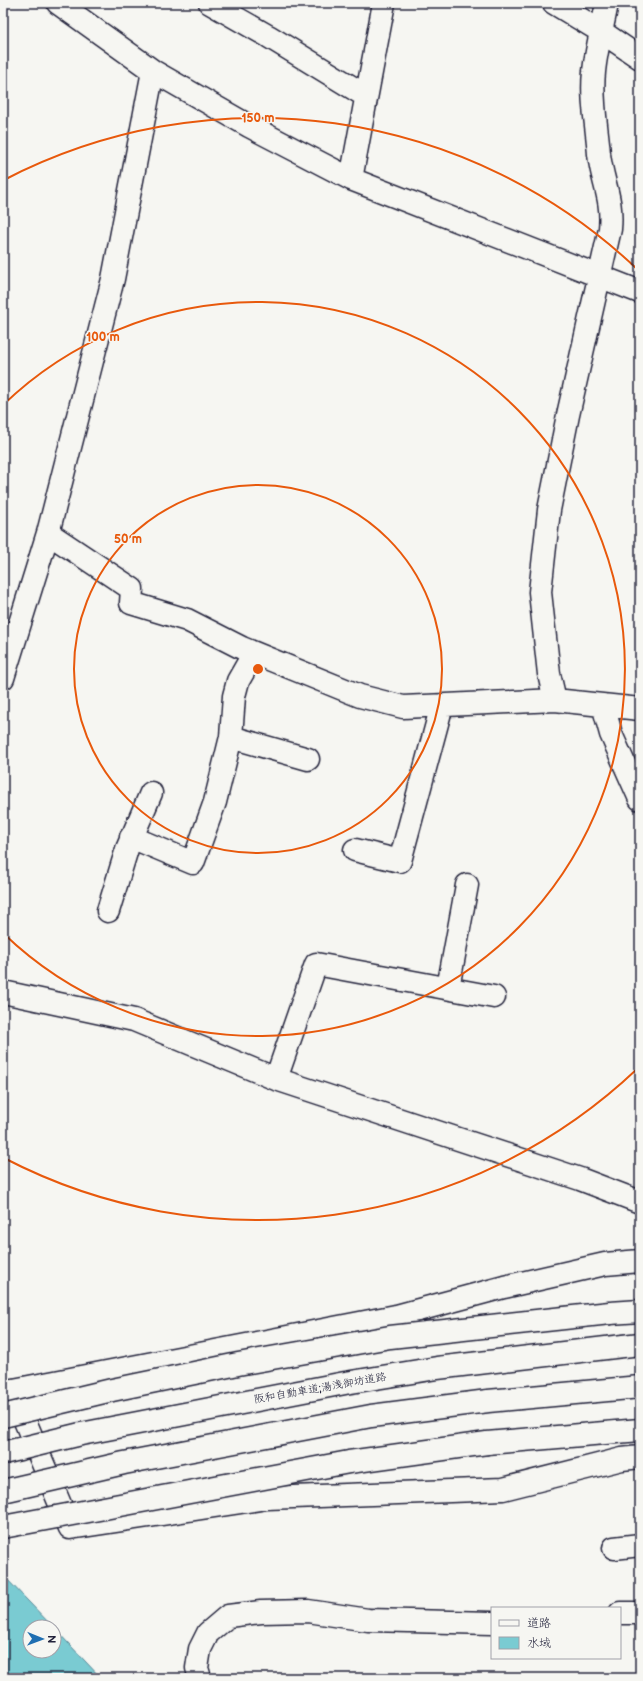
<svg xmlns="http://www.w3.org/2000/svg" width="643" height="1681" font-family="'Balsamiq Sans','Klee One',sans-serif">
  <rect width="100%" height="100%" fill="#f6f6f2"/>
  <filter id="ink" filterUnits="userSpaceOnUse"><feTurbulence type="fractalNoise" baseFrequency=".025" numOctaves="2"/><feDisplacementMap in="SourceGraphic" scale="8" xChannelSelector="R" yChannelSelector="G"/><feConvolveMatrix kernelMatrix="1 2 1 2 8 2 1 2 1" color-interpolation-filters="sRGB"/></filter>
  <g filter="url(#ink)">
    <path fill="#7acbd2" stroke="#578796" d="M 3,1575 L 53,1627 L 30,1627 L 30,1651 L 54,1651 L 54,1628 L 101,1678 L 3,1678 Z"/>
    <g fill="none" stroke-linecap="round" stroke-linejoin="round">
      <defs>
        <path id="minor" d="M 58,3 L 153,71 L 249,126 L 351,179 L 640,292
          M 210,3 L 268,36 L 366,96
          M 554,3 L 602,32 L 640,58
          M 351,179 L 384,3
          M 48,533 L 132,589 L 131,603 L 187,620 L 242,648 L 360,696 L 403,707 L 555,700 L 640,709
          M 3,678 L 48,533 L 113,279 L 153,71
          M 555,700 L 549,674 L 540,592 L 549,510 L 568,415 L 610,229 C 613,198 602,182 599,154 C 597,127 591,99 594,72 C 596,49 603,26 607,3
          M 603,705 L 611,734 L 640,799
          M 231,737 L 308,759
          M 131,837 L 193,863 L 215,802 L 231,737 L 234,696 L 238,681 L 254,653
          M 355,850 L 400,861 L 442,705
          M 108,911 L 127,849 L 151,793
          M 448,988 L 467,885
          M 3,992 L 134,1020 L 276,1079 L 580,1179 L 640,1202
          M 276,1079 L 316,964 L 494,997
          M 12,1390 L 70,1528 L 267,1498 L 503,1489 L 622,1459 L 640,1457
          M 3,1392 L 396,1316 L 504,1287 L 605,1264 L 640,1261
          M 614,1548 L 640,1545
          M 620,1613 L 640,1613
          M 200,1678 L 197,1668 L 200,1649 L 208,1633 L 228,1616 L 261,1612 L 308,1611 L 368,1620 L 492,1623"/>
        <path id="highway" d="M 610,1313 L 640,1311
          M 487,1443 L 640,1430"/>
      </defs>
      <use href="#minor" stroke="#22223b" stroke-width="25"/>
      <use href="#highway" stroke="#22223b" stroke-width="25"/>
      <use href="#minor" stroke="#f6f6f2" stroke-width="22"/>
      <use href="#highway" stroke="#f6f6f2" stroke-width="22"/>
      <defs>
        <path id="highway-bridge" d="M 3,1416 L 112,1390 L 238,1364 L 390,1337 L 610,1313
          M 3,1453 L 81,1434 L 345,1383 L 437,1368 L 640,1344
          M 3,1491 L 124,1463 L 371,1416 L 488,1401 L 640,1387
          M 3,1527 L 349,1462 L 487,1443"/>
      </defs>
      <use href="#highway-bridge" stroke="#22223b" stroke-width="25" stroke-linecap="butt"/>
      <use href="#highway-bridge" stroke="#f6f6f2" stroke-width="22"/>
    </g>
  </g>
  <g fill="none" stroke="#e8590c" stroke-width="2">
    <circle cx="258" cy="669" r="184"/>
    <path d="M3 405A367 367 0 1 1 3 933"/>
    <path d="M637 1069A551 551 0 0 1 4 1158M4 180A551 551 0 0 1 637 269"/>
  </g>
  <g text-anchor="middle" dominant-baseline="central" stroke-width="3" stroke-linejoin="round" paint-order="stroke">
    <g font-size="11" fill="#22223b" stroke="#f6f6f2">
      <text transform="translate(320 1388) rotate(-10)">阪和自動車道;湯浅御坊道路</text>
    </g>
  </g>
  <circle cx="258" cy="669" r="6" fill="#e8590c" stroke="#f6f6f2" stroke-width="2"/>
  <g font-size="12" text-anchor="middle" font-weight="bold" fill="#e8590c" stroke="#f6f6f2" stroke-width="3" stroke-linejoin="round" paint-order="stroke">
    <text x="258" y="122">150 m</text>
    <text x="103" y="341">100 m</text>
    <text x="128" y="543">50 m</text>
  </g>
  <rect width="643" height="1681" fill="none" stroke="#f6f6f2" stroke-width="16"/>
  <rect x="8" y="8" width="627" height="1665" fill="none" stroke="#22223b" stroke-width="1.5" filter="url(#ink)"/>
  <rect x="491" y="1607" width="130" height="52" fill="#f6f6f2" stroke="#a1a1a9"/>
  <rect x="499" y="1620" width="20" height="6" fill="#f6f6f2" stroke="#a1a1a9"/>
  <text x="527" y="1627" font-size="12" fill="#22223b">道路</text>
  <rect x="499" y="1637" width="20" height="12" fill="#7acbd2" stroke="#a1a1a9"/>
  <text x="527" y="1647" font-size="12" fill="#22223b">水域</text>
  <g transform="translate(42 1639) rotate(91)"><circle r="19" fill="#f6f6f2" stroke="#a1a1a9"/>
  <path d="M0-3L7 15L0 10L-7 15Z" fill="#1f6fb2"/>
  <text y="-6" font-size="11" font-weight="bold" text-anchor="middle" fill="#22223b">N</text>
  </g>
</svg>
